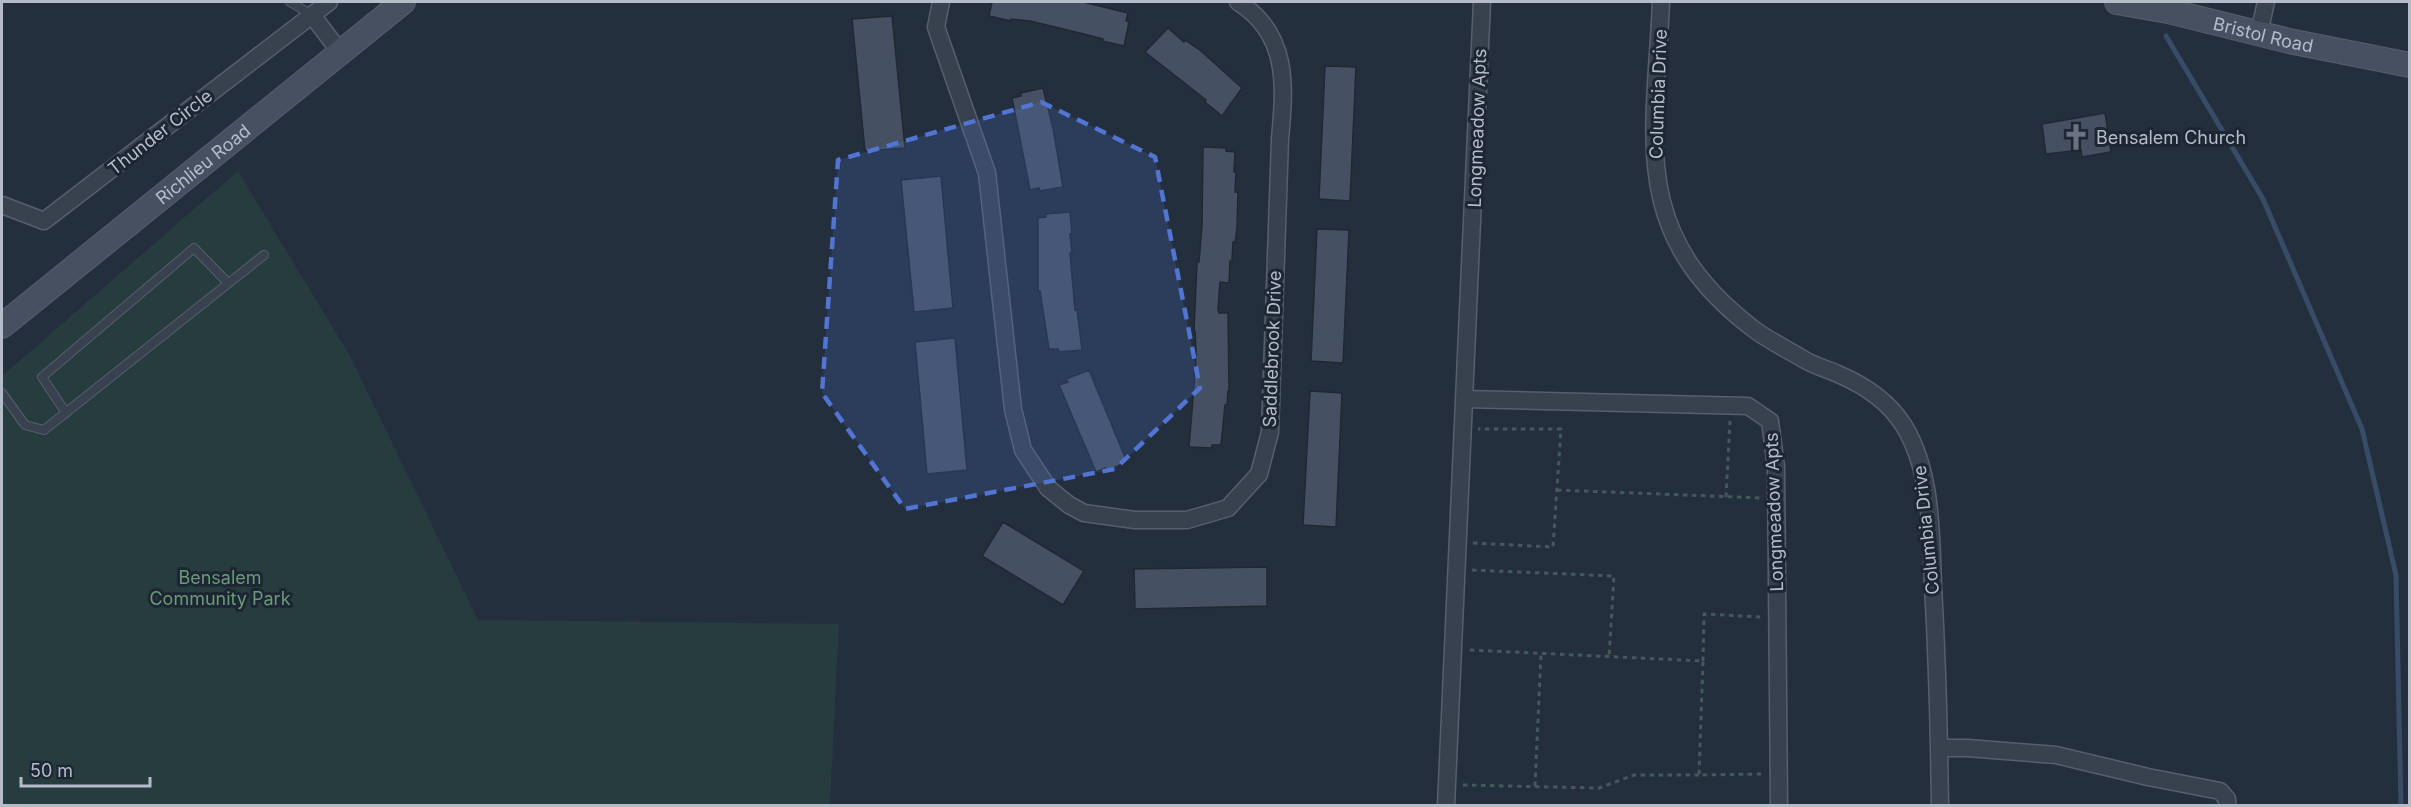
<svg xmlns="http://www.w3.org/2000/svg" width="2411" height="807" font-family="Inter,sans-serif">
  <rect width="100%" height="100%" fill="#242f3e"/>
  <path fill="#263c3f" d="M 238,171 L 350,356 L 478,620 L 839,624 L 830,805 L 2,805 L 2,376 Z"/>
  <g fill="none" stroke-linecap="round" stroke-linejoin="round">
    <path stroke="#394c67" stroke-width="5" d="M 2166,36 L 2263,199 L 2362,429 L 2396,575 L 2401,806"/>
  </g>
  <path fill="#455162" stroke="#1f2835" stroke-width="1.5" d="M 992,2 L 1083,2 L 1128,13 L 1126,21 L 1129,22 L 1124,46 L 1102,41 L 1103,39 L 1084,34 L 1030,21 L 1011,19 L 1011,21 L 989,16 Z
    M 892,16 L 905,148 L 865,151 L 852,19 Z
    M 1168,28 L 1184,42 L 1185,40 L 1201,51 L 1242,88 L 1222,116 L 1205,102 L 1206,100 L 1145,52 Z
    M 1325,66 L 1356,67 L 1350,201 L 1319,199 Z
    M 1043,88 L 1053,128 L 1063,187 L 1040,191 L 1039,188 L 1030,190 L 1012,98 L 1021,96 L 1021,93 Z
    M 2105,113 L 2111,152 L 2082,157 L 2081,150 L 2046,154 L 2042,124 Z
    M 1203,147 L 1226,148 L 1226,151 L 1235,152 L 1234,172 L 1236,172 L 1235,192 L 1238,192 L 1237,228 L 1235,242 L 1233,242 L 1232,261 L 1230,261 L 1229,283 L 1220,282 L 1218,309 L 1219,313 L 1228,313 L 1229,391 L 1228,391 L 1227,405 L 1225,405 L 1221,445 L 1212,445 L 1212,448 L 1189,447 L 1195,375 L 1196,350 L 1195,331 L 1194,331 L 1197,262 L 1199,262 L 1202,225 Z
    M 941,176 L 953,308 L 914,312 L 901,180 Z
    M 1070,212 L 1072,234 L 1070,234 L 1072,253 L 1070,253 L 1075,310 L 1077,309 L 1082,350 L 1059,352 L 1058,349 L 1049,349 L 1040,291 L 1038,291 L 1038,218 L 1046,217 L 1045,214 Z
    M 1317,229 L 1349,230 L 1343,363 L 1311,361 Z
    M 955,338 L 967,470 L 927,474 L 915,342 Z
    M 1089,370 L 1127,462 L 1106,471 L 1105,468 L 1096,472 L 1059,385 L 1068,382 L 1066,379 Z
    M 1310,391 L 1342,393 L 1336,527 L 1303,525 Z
    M 1003,522 L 1084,571 L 1063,605 L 982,556 Z
    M 1267,567 L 1267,606 L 1135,609 L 1134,569 Z"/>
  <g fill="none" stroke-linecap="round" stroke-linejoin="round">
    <defs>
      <path id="service" d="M 290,2 L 312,15
        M 2,393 L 25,425 L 44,430 L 264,255
        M 66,413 L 42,377 L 194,248 L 228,283"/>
      <path id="minor" d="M 941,2 L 936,27 L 987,173 L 1013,409 L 1023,450 L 1048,488 L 1069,505 L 1084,513 L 1135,520 L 1187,520 L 1228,508 L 1259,474 L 1270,432 L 1280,139 C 1285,85 1289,34 1238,2
        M 1661,2 C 1655,137 1628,232 1751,327 C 1767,340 1787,349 1805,360 C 1815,366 1827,369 1838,374 C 1864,385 1889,402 1904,426 C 1932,472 1931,533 1933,585 C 1936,640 1938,694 1939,748
        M 312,15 L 340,52
        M 2259,33 L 2266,2
        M 2,205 L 44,221 L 329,2
        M 1464,399 L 1748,406 L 1770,421 L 1776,467 L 1779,806
        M 1446,806 C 1459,537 1469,270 1482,2
        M 1940,806 L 1939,748 L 1967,748 L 2056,755 L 2148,777 L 2220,791 L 2227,799 L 2227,806"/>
      <g id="secondary">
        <path id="s1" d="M 2117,2 L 2168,11 L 2289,41 L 2410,65"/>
        <path id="s2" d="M 2,326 L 403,2"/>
      </g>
    </defs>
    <use href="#service" stroke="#565f6c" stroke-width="10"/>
    <use href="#minor" stroke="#565f6c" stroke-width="19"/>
    <use href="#secondary" stroke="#565f6c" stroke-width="26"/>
    <path stroke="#44595c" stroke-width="3" stroke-dasharray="4.5 4.5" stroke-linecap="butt" d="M 1557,490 L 1762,498
      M 1726,497 L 1730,421
      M 1473,543 L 1553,547 L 1561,429 L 1478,429
      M 1472,570 L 1614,576 L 1609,657
      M 1470,650 L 1703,661 L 1699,775 L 1762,774
      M 1703,661 L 1704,614 L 1760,617
      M 1463,785 L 1599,788 L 1634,775 L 1699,775
      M 1535,786 L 1541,654"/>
    <use href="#service" stroke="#38414e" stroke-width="8"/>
    <use href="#minor" stroke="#38414e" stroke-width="16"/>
    <use href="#secondary" stroke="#465061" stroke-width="24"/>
  </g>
  <path fill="#5274d3" fill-opacity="0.2" stroke="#5274d3" stroke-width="4.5" stroke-dasharray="12 8" stroke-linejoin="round" d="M 1041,102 L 1155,157 L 1200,388 L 1115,469 L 905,509 L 822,393 L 838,160 Z"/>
  <defs>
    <symbol id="church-bare" viewBox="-9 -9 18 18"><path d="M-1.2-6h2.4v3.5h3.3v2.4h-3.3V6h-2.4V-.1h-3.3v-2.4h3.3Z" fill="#6b7280" stroke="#1d2633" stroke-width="2.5" paint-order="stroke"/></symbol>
  </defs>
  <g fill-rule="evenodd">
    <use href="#church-bare" x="2057" y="118" width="38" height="38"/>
  </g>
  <g text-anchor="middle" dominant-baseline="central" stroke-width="6" stroke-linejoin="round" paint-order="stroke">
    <g font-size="18" fill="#b4bcc9" stroke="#1d2633">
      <text stroke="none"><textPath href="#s1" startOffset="150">Bristol Road</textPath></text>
      <text transform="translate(1658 94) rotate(-88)">Columbia Drive</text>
      <text transform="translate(1477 128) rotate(-88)">Longmeadow Apts</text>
      <text transform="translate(160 132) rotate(-38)">Thunder Circle</text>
      <text stroke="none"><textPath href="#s2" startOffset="258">Richlieu Road</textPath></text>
      <text transform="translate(1272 349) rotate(-88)">Saddlebrook Drive</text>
      <text transform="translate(1774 512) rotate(-92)">Longmeadow Apts</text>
      <text transform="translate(1926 530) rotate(-96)">Columbia Drive</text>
    </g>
    <g font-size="18" fill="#b4bcc9" stroke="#1d2633" text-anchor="start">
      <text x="2096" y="137">Bensalem Church</text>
    </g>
    <g font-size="18" fill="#6b9a76" stroke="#1d2633">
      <text x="220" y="577">Bensalem<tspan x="220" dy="21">Community Park</tspan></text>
    </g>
  </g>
  <rect width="2411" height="807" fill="none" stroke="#b4bcc9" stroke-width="6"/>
  <path d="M21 777v9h129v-9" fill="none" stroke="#b4bcc9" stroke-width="3"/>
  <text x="30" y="777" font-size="18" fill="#b4bcc9" stroke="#1d2633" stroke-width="4.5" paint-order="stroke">50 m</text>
</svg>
